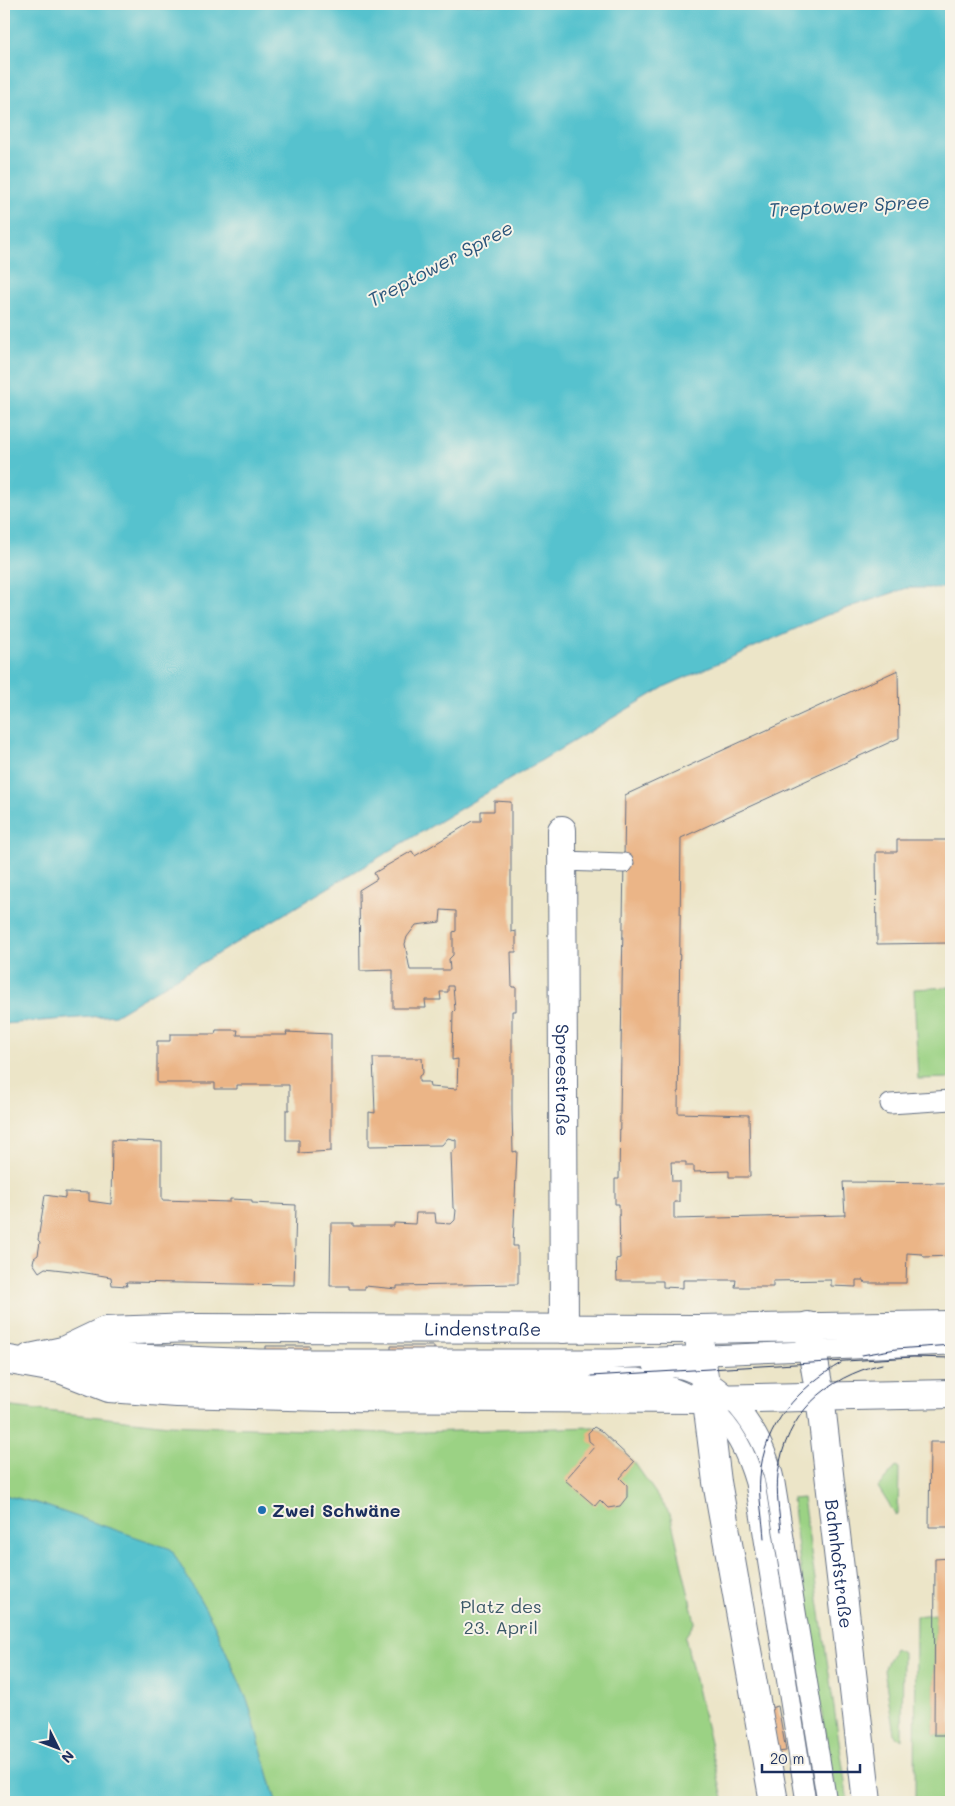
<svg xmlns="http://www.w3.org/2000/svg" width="955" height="1806" font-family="Mali,sans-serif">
  <rect width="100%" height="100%" fill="#f7f3e8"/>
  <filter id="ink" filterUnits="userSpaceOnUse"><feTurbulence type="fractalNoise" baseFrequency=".02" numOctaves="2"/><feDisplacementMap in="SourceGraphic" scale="10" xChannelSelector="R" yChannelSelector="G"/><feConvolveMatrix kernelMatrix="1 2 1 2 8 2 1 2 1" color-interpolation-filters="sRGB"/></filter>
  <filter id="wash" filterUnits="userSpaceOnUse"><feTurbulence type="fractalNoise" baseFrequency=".0096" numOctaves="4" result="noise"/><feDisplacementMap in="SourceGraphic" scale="20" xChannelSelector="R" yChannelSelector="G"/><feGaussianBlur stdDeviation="1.12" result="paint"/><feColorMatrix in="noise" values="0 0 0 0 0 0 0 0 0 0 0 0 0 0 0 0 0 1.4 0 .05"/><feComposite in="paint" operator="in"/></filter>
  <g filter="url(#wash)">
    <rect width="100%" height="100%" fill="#ece5c8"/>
    <path fill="#9bd284" stroke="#5b8071" d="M 951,987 L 951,1078 L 918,1079 L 914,989 Z
      M 4,1406 L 168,1425 L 387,1433 L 594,1427 L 601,1431 L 634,1462 L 670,1514 L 695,1622 L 685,1637 L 724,1802 L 276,1802 L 248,1702 L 213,1622 L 171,1550 L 40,1504 L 4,1495 Z
      M 896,1467 L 899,1469 L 898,1512 L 896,1516 L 878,1487 Z
      M 803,1498 L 848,1802 L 837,1802 L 810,1645 L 792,1499 Z
      M 935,1614 L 934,1735 L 951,1735 L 951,1802 L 915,1802 L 916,1616 Z
      M 894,1649 L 903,1653 L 902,1740 L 894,1734 L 884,1670 Z"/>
    <path fill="#56c2ce" stroke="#387896" d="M 4,4 L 951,4 L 951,588 L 907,588 L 827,615 L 666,686 L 115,1015 L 4,1024 Z
      M 4,1495 L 40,1504 L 171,1549 L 213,1622 L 248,1702 L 276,1802 L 4,1802 Z"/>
    <g id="blocks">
      <path fill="#ebb587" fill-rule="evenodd" d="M 898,670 L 899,738 L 681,838 L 678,1113 L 749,1115 L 750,1177 L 729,1177 L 729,1171 L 694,1172 L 694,1166 L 686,1166 L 686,1162 L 671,1162 L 672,1181 L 679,1181 L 679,1202 L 674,1202 L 674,1219 L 845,1215 L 843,1182 L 951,1183 L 951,1256 L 924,1257 L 922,1254 L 907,1253 L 906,1283 L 865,1283 L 864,1280 L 856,1280 L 856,1287 L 831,1286 L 831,1280 L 773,1281 L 773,1287 L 735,1287 L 736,1280 L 683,1280 L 683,1288 L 663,1287 L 663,1281 L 617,1281 L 616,1259 L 620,1258 L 619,1204 L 615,1204 L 615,1179 L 619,1179 L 625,795 Z
        M 494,801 L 511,802 L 511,932 L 516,931 L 516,952 L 511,952 L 512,987 L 516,987 L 516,1011 L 512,1011 L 512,1111 L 513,1152 L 517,1151 L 513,1246 L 518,1246 L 518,1284 L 397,1286 L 397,1289 L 365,1286 L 365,1289 L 349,1289 L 349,1286 L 330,1286 L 331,1223 L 353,1223 L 353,1226 L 394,1226 L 394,1223 L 415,1224 L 416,1213 L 435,1213 L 436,1223 L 451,1224 L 455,1220 L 456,1210 L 453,1208 L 451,1153 L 456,1149 L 456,1140 L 448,1138 L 442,1145 L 369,1146 L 369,1112 L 375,1113 L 373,1058 L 422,1058 L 423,1073 L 419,1076 L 419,1082 L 429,1082 L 430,1087 L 457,1089 L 458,1059 L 452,1060 L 453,1012 L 455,1010 L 453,986 L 448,986 L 448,992 L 440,992 L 441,1000 L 425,1000 L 426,1008 L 393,1008 L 393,970 L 360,971 L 359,890 L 377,879 L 374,873 L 412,851 L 415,856 L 473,821 L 481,821 L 481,811 L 494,811 ZM 441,910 L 456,911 L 456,931 L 453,932 L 453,955 L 449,959 L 450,970 L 410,970 L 405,944 L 407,937 L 416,925 L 440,922 Z
        M 897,840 L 950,840 L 950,943 L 877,944 L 876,852 L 897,852 Z
        M 216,1030 L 238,1030 L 237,1035 L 287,1035 L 286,1032 L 331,1034 L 331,1151 L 299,1153 L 299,1140 L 286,1140 L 286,1110 L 289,1110 L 289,1085 L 237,1085 L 237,1089 L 215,1089 L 215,1083 L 157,1083 L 157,1041 L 170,1041 L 170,1034 L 215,1034 Z
        M 112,1140 L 162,1142 L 162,1200 L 230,1202 L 230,1199 L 252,1200 L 252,1203 L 296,1205 L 294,1285 L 126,1282 L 127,1286 L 112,1285 L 111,1277 L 80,1272 L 45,1268 L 39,1272 L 33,1263 L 34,1258 L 38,1255 L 40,1242 L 38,1240 L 45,1195 L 65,1198 L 65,1192 L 89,1193 L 89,1201 L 111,1204 Z
        M 266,1346 L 310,1346 L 309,1355 L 266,1355 Z
        M 391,1346 L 434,1346 L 434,1355 L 391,1355 Z
        M 594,1427 L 601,1431 L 634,1462 L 620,1478 L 627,1485 L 627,1497 L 620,1506 L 608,1508 L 600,1500 L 595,1506 L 565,1480 L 595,1446 L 589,1441 L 588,1433 Z
        M 930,1442 L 951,1442 L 951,1527 L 929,1527 Z
        M 951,1558 L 951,1735 L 934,1735 L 935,1559 Z
        M 778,1706 L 786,1751 L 778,1752 L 770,1708 Z"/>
    </g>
  </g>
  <g filter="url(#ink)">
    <use href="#blocks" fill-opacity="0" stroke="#646f83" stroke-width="1"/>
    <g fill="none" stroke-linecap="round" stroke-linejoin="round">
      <defs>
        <path id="lane" d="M 562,861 L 624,863
          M 890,1104 L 951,1100
          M 65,1351 L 259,1359 L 612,1359 L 951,1345
          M 653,1365 C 664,1367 677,1367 688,1371 C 733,1387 766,1438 775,1483 L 827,1802
          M 79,1370 L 259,1376 L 638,1378 C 702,1390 737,1419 755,1483 L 806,1802"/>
        <g id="street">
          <path id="s1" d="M 562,830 L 564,1329"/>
          <path id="s2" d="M 30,1358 L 63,1351 L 105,1331 L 194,1328 L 698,1329"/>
          <path d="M 4,1359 L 60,1369 L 109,1388 L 177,1393 L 328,1397 L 705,1399"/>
        </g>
        <g id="secondary">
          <path id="s3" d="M 808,1326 L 820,1396 L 867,1802"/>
          <path d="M 705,1399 L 951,1394"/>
          <path d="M 774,1802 L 717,1482 L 698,1329 L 951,1325"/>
        </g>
      </defs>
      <use href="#lane" stroke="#646f83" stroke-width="21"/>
      <use href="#street" stroke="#646f83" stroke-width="30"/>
      <use href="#secondary" stroke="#646f83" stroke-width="30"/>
      <use href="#lane" stroke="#fff" stroke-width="19"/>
      <use href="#street" stroke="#fff" stroke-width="28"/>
      <use href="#secondary" stroke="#fff" stroke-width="28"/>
      <path stroke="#1b2f5e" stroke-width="1" d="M 862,1355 L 896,1349 L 951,1345
        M 591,1376 L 913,1357 L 951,1358
        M 781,1531 C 779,1512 776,1493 778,1474 C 785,1415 826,1377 882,1364
        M 764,1539 C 763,1519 758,1497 760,1477 C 763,1426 799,1387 841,1363"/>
    </g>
  </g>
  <circle fill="#1f6fb2" stroke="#f7f3e8" stroke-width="2" cx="262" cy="1510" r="5"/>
  <g text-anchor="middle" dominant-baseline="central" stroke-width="4" stroke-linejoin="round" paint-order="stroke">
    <g font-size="18" fill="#1b2f5e" stroke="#f7f3e8">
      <text stroke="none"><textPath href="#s1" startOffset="250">Spreestraße</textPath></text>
      <text stroke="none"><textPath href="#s2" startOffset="458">Lindenstraße</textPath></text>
      <text stroke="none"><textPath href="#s3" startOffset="240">Bahnhofstraße</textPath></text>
    </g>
    <g font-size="18" font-weight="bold" fill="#1b2f5e" stroke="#f7f3e8" text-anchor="start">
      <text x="272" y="1510">Zwei Schwäne</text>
    </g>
    <g font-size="18" fill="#3b5868" stroke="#f7f3e8">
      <text x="501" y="1606">Platz des<tspan x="501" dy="21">23. April</tspan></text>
    </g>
    <g font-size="19" font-style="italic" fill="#2a547a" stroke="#f7f3e8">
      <text transform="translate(849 205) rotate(-3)">Treptower Spree</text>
      <text transform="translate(440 263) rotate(-28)">Treptower Spree</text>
    </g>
  </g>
  <rect width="955" height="1806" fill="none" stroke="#f7f3e8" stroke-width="20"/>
  <g transform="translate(58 1748) rotate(132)" stroke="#f7f3e8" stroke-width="4" paint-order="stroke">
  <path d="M0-4L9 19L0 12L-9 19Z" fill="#1b2f5e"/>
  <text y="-8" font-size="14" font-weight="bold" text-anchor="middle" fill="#1b2f5e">N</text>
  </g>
  <path d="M762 1764v8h98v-8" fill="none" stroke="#1b2f5e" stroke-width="2.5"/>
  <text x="770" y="1764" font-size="15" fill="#1b2f5e" stroke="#f7f3e8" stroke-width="4" paint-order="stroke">20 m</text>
</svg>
